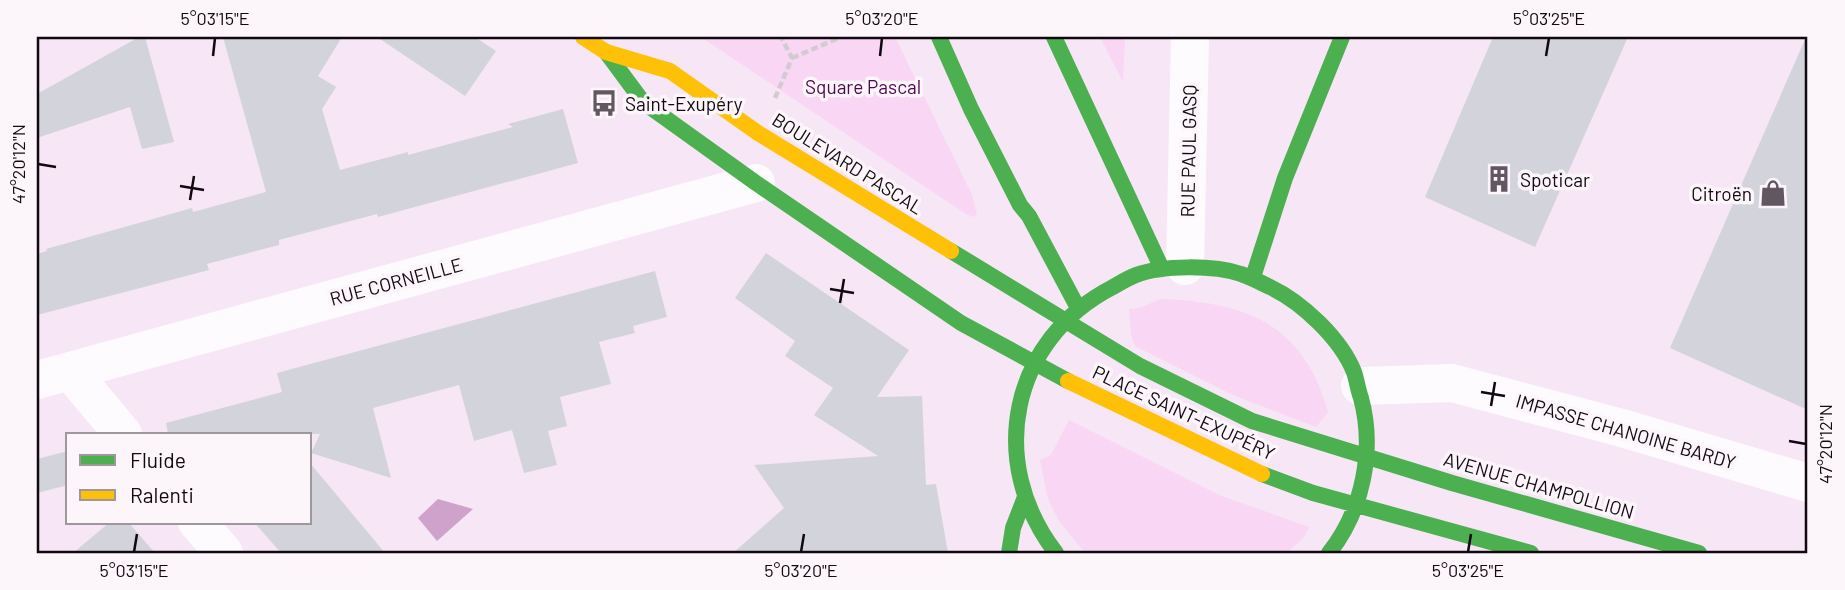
<svg xmlns="http://www.w3.org/2000/svg" width="1845" height="590" font-family="Barlow,sans-serif">
  <rect width="100%" height="100%" fill="#f7e6f5"/>
  <path fill="#f8d6f4" d="M 701,37 L 895,37 L 972,195 L 977,214 L 974,217 L 966,214 Z
    M 1100,37 L 1125,37 L 1123,82 Z
    M 1160,299 C 1246,302 1303,323 1328,412 L 1316,427 L 1233,395 L 1135,346 L 1131,335 L 1129,309 L 1140,308 Z
    M 1069,420 L 1219,495 L 1309,527 L 1304,537 L 1287,553 L 1085,553 L 1059,521 L 1048,499 L 1040,460 L 1051,455 Z"/>
  <path fill="#cea2ca" d="M 438,499 L 473,509 L 437,541 L 418,518 Z"/>
  <path fill="#d3d4db" d="M 139,37 L 145,37 L 174,142 L 142,149 L 130,107 L 37,138 L 37,94 Z
    M 223,37 L 342,37 L 318,76 L 336,87 L 322,109 L 340,170 L 408,152 L 408,155 L 513,127 L 508,124 L 563,109 L 578,163 L 378,217 L 377,214 L 279,240 L 279,245 L 207,264 L 209,270 L 37,315 L 37,254 L 47,251 L 46,249 L 192,208 L 193,212 L 266,192 Z
    M 377,37 L 475,37 L 496,51 L 465,96 Z
    M 1493,37 L 1628,37 L 1535,247 L 1425,197 Z
    M 1806,37 L 1808,37 L 1808,410 L 1670,348 Z
    M 766,253 L 909,350 L 877,397 L 922,396 L 926,485 L 936,484 L 948,553 L 733,553 L 784,508 L 754,465 L 878,456 L 814,415 L 833,388 L 785,356 L 795,341 L 735,298 Z
    M 655,271 L 667,317 L 633,326 L 635,333 L 599,342 L 611,384 L 560,397 L 567,426 L 548,431 L 557,465 L 524,473 L 512,430 L 474,441 L 459,385 L 373,408 L 391,478 L 311,453 L 320,434 L 168,434 L 166,423 L 282,392 L 277,373 Z
    M 68,451 L 68,485 L 37,493 L 37,459 Z
    M 310,463 L 385,553 L 281,553 L 254,522 L 310,522 Z
    M 110,522 L 128,522 L 155,553 L 73,553 Z"/>
  <g fill="none" stroke-linecap="round" stroke-linejoin="round">
    <path stroke="#d2ccd1" stroke-width="4.5" stroke-dasharray="7 3.5" stroke-linecap="butt" d="M 792,58 L 841,37
      M 775,98 L 792,58 L 781,37"/>
    <path stroke="#fefbfe" stroke-width="38" d="M 1185,266 L 1190,37
      M 70,371 L 123,434
      M 37,380 L 756,183
      M 1360,386 L 1452,383 L 1622,428 L 1808,483
      M 197,522 L 224,553"/>
    <path stroke="#4caf50" stroke-width="16" d="M 939,37 L 971,109 L 1020,205 L 1029,216 L 1078,308
      M 1054,37 L 1162,269
      M 606,52 L 643,102 L 756,183 L 961,323 L 1068,381
      M 951,251 L 1140,366 L 1252,421 L 1452,483 L 1699,553
      M 1253,277 L 1285,178 L 1342,37
      M 1262,474 L 1313,493 L 1531,553
      M 1009,553 L 1013,528 L 1025,497
      M 1056,553 C 986,462 1010,340 1113,287 C 1120,283 1128,278 1136,275 C 1163,265 1214,265 1241,274 C 1251,277 1261,283 1270,287 C 1302,302 1341,339 1354,372 C 1357,381 1358,390 1361,398 C 1375,450 1363,510 1329,553"/>
    <path stroke="#ffc107" stroke-width="16" d="M 583,37 L 606,52 L 670,71 L 758,133 L 951,251
      M 1068,381 L 1262,474"/>
  </g>
  <path fill="none" stroke="#110810" stroke-width="2.5" d="M 213,56 L 215,38M 880,56 L 882,38M 1546,56 L 1549,38M 38,164 L 56,167M 180,186 L 204,190M 190,200 L 194,176M 830,289 L 854,293M 840,303 L 844,279M 1481,392 L 1505,396M 1491,406 L 1495,382M 1789,441 L 1806,444M 134,552 L 137,534M 801,552 L 804,534M 1468,552 L 1471,534"/>
  <defs>
    <symbol id="bus-bare" viewBox="-9 -9 18 18"><path d="M-5-6H5V4H4V6H2V4H-2V6H-4V4H-5ZM-3.5-4V0h7V-4ZM-3.5 1.2v1.5H-2V1.2ZM2 1.2v1.5H3.5V1.2Z" fill="#625660" stroke="#fcf6fb" stroke-width="2.5" paint-order="stroke"/></symbol>
    <symbol id="building-bare" viewBox="-9 -9 18 18"><path d="M-4-6H4V6H1V3H-1V6H-4ZM-2.5-4.3h1.7v1.8h-1.7ZM.8-4.3h1.7v1.8H.8ZM-2.5-1h1.7V.8h-1.7ZM.8-1h1.7V.8H.8Z" fill="#625660" stroke="#fcf6fb" stroke-width="2.5" paint-order="stroke"/></symbol>
    <symbol id="shop-bare" viewBox="-9 -9 18 18"><path d="M-5-2.5h2.3a2.7 3.5 0 0 1 5.4 0H5L5.5 6h-11ZM-1.5-2.5h3a1.5 2.3 0 0 0-3 0Z" fill="#625660" stroke="#fcf6fb" stroke-width="2.5" paint-order="stroke"/></symbol>
  </defs>
  <g fill-rule="evenodd">
    <use href="#bus-bare" x="585" y="84" width="38" height="38"/>
    <use href="#building-bare" x="1480" y="160" width="38" height="38"/>
    <use href="#shop-bare" x="1754" y="174" width="38" height="38"/>
  </g>
  <g text-anchor="middle" dominant-baseline="central" stroke-width="7" stroke-linejoin="round" paint-order="stroke">
    <g font-size="19" fill="#4d074b" stroke="#fcf6fb">
      <text x="863" y="86">Square Pascal</text>
    </g>
    <g font-size="19" fill="#110810" stroke="#fcf6fb" text-anchor="start">
      <text x="625" y="103">Saint-Exupéry</text>
      <text x="1520" y="179">Spoticar</text>
      <text x="1752" y="193" text-anchor="end">Citroën</text>
    </g>
    <g font-size="19" fill="#110810" stroke="#fcf6fb">
      <text transform="translate(1188 151) rotate(-89)">RUE PAUL GASQ</text>
      <text transform="translate(848 163) rotate(32)">BOULEVARD PASCAL</text>
      <text transform="translate(396 281) rotate(-15)">RUE CORNEILLE</text>
      <text transform="translate(1184 412) rotate(25)">PLACE SAINT-EXUPÉRY</text>
      <text transform="translate(1626 431) rotate(16)">IMPASSE CHANOINE BARDY</text>
      <text transform="translate(1539 485) rotate(16)">AVENUE CHAMPOLLION</text>
    </g>
  </g>
  <rect width="1845" height="590" fill="none" stroke="#fcf6fb" stroke-width="77"/>
  <rect x="66" y="433" width="245" height="91" fill="#fcf6fb" stroke="#9e979d" stroke-width="2"/>
  <rect x="80" y="455" width="35" height="10" fill="#4caf50" stroke="#9e979d" stroke-width="2"/>
  <text x="130" y="468" font-size="21" fill="#110810">Fluide</text>
  <rect x="80" y="490" width="35" height="10" fill="#ffc107" stroke="#9e979d" stroke-width="2"/>
  <text x="130" y="503" font-size="21" fill="#110810">Ralenti</text>
  <rect x="38" y="38" width="1768" height="514" fill="none" stroke="#110810" stroke-width="2.5"/>
  <g font-size="18" text-anchor="middle" fill="#110810">
    <text x="215" y="25">5°03'15"E</text>
    <text x="882" y="25">5°03'20"E</text>
    <text x="1549" y="25">5°03'25"E</text>
    <text transform="translate(19 164) rotate(-90)" y="6">47°20'12"N</text>
    <text transform="translate(1826 444) rotate(-90)" y="6">47°20'12"N</text>
    <text x="134" y="577">5°03'15"E</text>
    <text x="801" y="577">5°03'20"E</text>
    <text x="1468" y="577">5°03'25"E</text>
  </g>
</svg>
